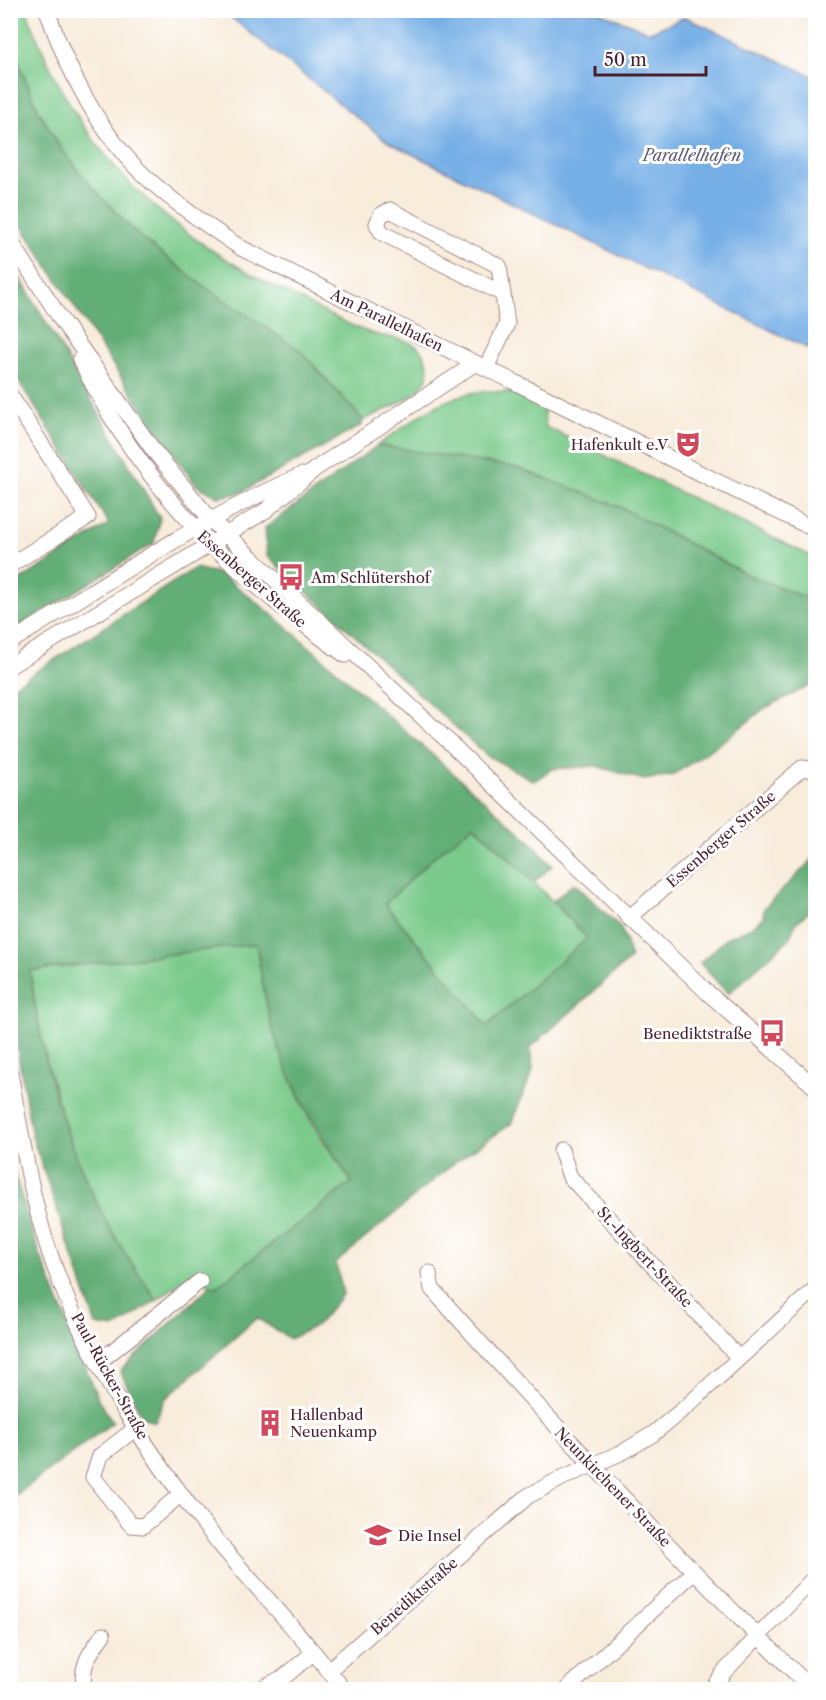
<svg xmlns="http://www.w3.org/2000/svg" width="826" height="1700" font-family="'Libre Caslon Text',serif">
  <rect width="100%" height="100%" fill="#fff"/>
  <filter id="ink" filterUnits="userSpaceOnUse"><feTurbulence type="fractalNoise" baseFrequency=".0167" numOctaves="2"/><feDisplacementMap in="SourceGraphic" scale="12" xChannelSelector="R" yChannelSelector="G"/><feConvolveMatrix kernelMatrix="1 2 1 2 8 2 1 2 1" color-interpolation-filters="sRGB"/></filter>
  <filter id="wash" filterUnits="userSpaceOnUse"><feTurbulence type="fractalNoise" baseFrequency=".008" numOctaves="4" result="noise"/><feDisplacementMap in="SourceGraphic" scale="24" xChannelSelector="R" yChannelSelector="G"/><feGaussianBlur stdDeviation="1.35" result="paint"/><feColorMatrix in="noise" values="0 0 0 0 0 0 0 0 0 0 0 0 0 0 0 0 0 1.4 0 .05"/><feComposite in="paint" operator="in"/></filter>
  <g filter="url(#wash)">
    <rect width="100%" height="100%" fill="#f8ecdb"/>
    <path fill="#7aca8b" stroke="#62745b" stroke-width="1.5" d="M 10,11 L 27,11 C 75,149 158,229 287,293 C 313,306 338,320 365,331 C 380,338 399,336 413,344 C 421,348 426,358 428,366 C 433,394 382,411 363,420 L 301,351 L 202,285 L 140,237 L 91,186 L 60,147 L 39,111 L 11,45 Z
      M 484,391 L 511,392 L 543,407 L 546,427 L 815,558 L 815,601 L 748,575 L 618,506 L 518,469 L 378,445 C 413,421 441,395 484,391 Z
      M 474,825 L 534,882 L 588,938 L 487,1026 L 385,904 L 439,852 Z
      M 256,944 C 266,1006 280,1065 311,1121 C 323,1142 338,1162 352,1182 L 216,1287 L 210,1286 L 197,1270 L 157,1300 C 145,1283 132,1265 121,1247 C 70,1163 43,1067 30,971 Z"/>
    <path fill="#63ae77" stroke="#566651" stroke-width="1.5" d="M 11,45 L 39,112 L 60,147 L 91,186 L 140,237 L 202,285 L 301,351 L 363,420 L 362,425 L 240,493 L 218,497 L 196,485 L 142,409 L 11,210 Z
      M 11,262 L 160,518 L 154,543 L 11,632 L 11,586 L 109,524 L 11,369 Z
      M 378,445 L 518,468 L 618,506 L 748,575 L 815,601 L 815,683 L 765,708 L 726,739 L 673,775 L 644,780 L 596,766 L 552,769 L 534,781 L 486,755 L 267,556 L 265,528 Z
      M 195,568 L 221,574 L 280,621 L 530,841 L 552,866 L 534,882 L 474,825 L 439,852 L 385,904 L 487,1026 L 587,938 L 553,901 L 574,883 L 621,928 L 631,958 L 530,1048 L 533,1070 L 511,1124 L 454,1163 L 336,1263 L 343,1294 L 317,1325 L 290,1339 L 257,1318 L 165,1399 L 155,1422 L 142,1417 L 120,1371 L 210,1286 L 216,1287 L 352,1182 C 319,1132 290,1089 273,1031 C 264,1003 262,973 256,944 L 30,971 C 42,1067 70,1164 121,1247 C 132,1265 145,1283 157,1300 L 115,1328 L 96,1325 L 32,1136 L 11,1013 L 11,688 Z
      M 815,857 L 815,906 L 796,923 L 789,939 L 728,994 L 700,963 L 728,937 L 750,928 L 763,918 L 764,908 Z
      M 11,1164 L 39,1252 L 99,1401 L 113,1422 L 11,1499 Z"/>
    <path fill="#76afe6" stroke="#606788" stroke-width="1.5" d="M 223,11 L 597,11 L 650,32 L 685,17 L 815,77 L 815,352 L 388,142 Z"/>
  </g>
  <g filter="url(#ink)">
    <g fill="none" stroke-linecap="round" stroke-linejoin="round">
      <defs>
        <path id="minor" d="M 47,10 C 67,70 101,137 148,179 C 177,205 209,227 241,248 L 816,530
          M 10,240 L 62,321 L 154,451 L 211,520 L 448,741 L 707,992 L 816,1088
          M 80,359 C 141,488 231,573 345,655
          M 486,368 L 507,324 L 499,266 L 390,210 L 381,215 L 377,224 L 382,233 L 503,294
          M 10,395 L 88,517 L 10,565
          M 10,642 C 106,584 199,519 302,475
          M 10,666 L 265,511 L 315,469 L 476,363
          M 629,918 L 802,768 L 816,770
          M 10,1073 C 21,1132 30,1194 49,1251 C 84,1357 152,1462 223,1548 C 263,1595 306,1640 344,1690
          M 561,1150 L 570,1177 L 739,1358
          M 429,1273 L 432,1289 C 555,1426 680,1562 813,1690
          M 99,1362 L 200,1281
          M 136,1428 L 100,1456 L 93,1477 L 131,1525 L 143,1526 L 181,1494
          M 329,1670 L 528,1496 L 564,1477 L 623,1452 L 653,1434 L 687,1406 L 816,1288
          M 85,1690 C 79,1667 90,1652 103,1635
          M 258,1690 L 284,1677 L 313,1653
          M 566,1690 L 694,1572
          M 711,1690 L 724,1672 L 811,1581"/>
      </defs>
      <use href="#minor" stroke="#a18683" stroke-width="17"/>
      <use href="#minor" stroke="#fff" stroke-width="15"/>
    </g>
  </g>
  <defs>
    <symbol id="theatre-bare" viewBox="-9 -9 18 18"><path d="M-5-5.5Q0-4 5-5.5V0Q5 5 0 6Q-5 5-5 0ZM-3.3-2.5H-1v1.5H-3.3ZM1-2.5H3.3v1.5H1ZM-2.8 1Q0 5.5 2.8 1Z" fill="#d1495b" stroke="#fff" stroke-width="2.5" paint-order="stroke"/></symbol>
    <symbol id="bus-bare" viewBox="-9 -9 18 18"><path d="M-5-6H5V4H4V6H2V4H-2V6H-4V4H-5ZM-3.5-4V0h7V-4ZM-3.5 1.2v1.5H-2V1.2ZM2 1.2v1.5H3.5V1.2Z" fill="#d1495b" stroke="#fff" stroke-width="2.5" paint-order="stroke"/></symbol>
    <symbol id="building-bare" viewBox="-9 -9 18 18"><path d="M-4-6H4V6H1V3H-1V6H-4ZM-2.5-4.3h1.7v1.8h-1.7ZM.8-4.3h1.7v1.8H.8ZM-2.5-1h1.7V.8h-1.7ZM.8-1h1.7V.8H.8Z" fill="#d1495b" stroke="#fff" stroke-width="2.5" paint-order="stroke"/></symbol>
    <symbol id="school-bare" viewBox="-9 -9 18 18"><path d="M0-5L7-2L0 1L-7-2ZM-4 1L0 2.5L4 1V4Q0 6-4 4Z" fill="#d1495b" stroke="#fff" stroke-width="2.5" paint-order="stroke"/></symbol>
  </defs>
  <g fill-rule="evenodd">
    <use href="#theatre-bare" x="669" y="425" width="38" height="38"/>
    <use href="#bus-bare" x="272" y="558" width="38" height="38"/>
    <use href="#bus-bare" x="753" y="1014" width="38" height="38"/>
    <use href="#building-bare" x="251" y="1404" width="38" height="38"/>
    <use href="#school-bare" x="359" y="1516" width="38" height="38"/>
  </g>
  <g text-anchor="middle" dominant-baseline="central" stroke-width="6" stroke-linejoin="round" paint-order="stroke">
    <g font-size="15" fill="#4a1f2b" stroke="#fff">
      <text transform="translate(387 320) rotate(26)">Am Parallelhafen</text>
      <text transform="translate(252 579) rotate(41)">Essenberger Straße</text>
      <text transform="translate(721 839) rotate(-41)">Essenberger Straße</text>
      <text transform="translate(645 1257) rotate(47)">St.-Ingbert-Straße</text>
      <text transform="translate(110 1376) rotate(61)">Paul-Rücker-Straße</text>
      <text transform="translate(613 1487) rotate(46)">Neunkirchener Straße</text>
      <text transform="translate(414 1596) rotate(-41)">Benediktstraße</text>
    </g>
    <g font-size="15" fill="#4a1f2b" stroke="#fff" text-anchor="start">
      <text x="668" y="444" text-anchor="end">Hafenkult e.V</text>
      <text x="311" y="577">Am Schlütershof</text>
      <text x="752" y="1033" text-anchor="end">Benediktstraße</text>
      <text x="290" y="1414">Hallenbad<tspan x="290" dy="17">Neuenkamp</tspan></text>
      <text x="398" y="1535">Die Insel</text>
    </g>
    <g font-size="16" font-style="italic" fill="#5c5976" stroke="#fff">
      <text x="692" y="155">Parallelhafen</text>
    </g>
  </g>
  <rect width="826" height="1700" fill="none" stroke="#fff" stroke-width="36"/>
  <path d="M595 66v9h111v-9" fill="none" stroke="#4a1f2b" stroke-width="3"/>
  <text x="604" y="66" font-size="18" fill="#4a1f2b" stroke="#ffffff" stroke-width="4.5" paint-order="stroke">50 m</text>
</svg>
